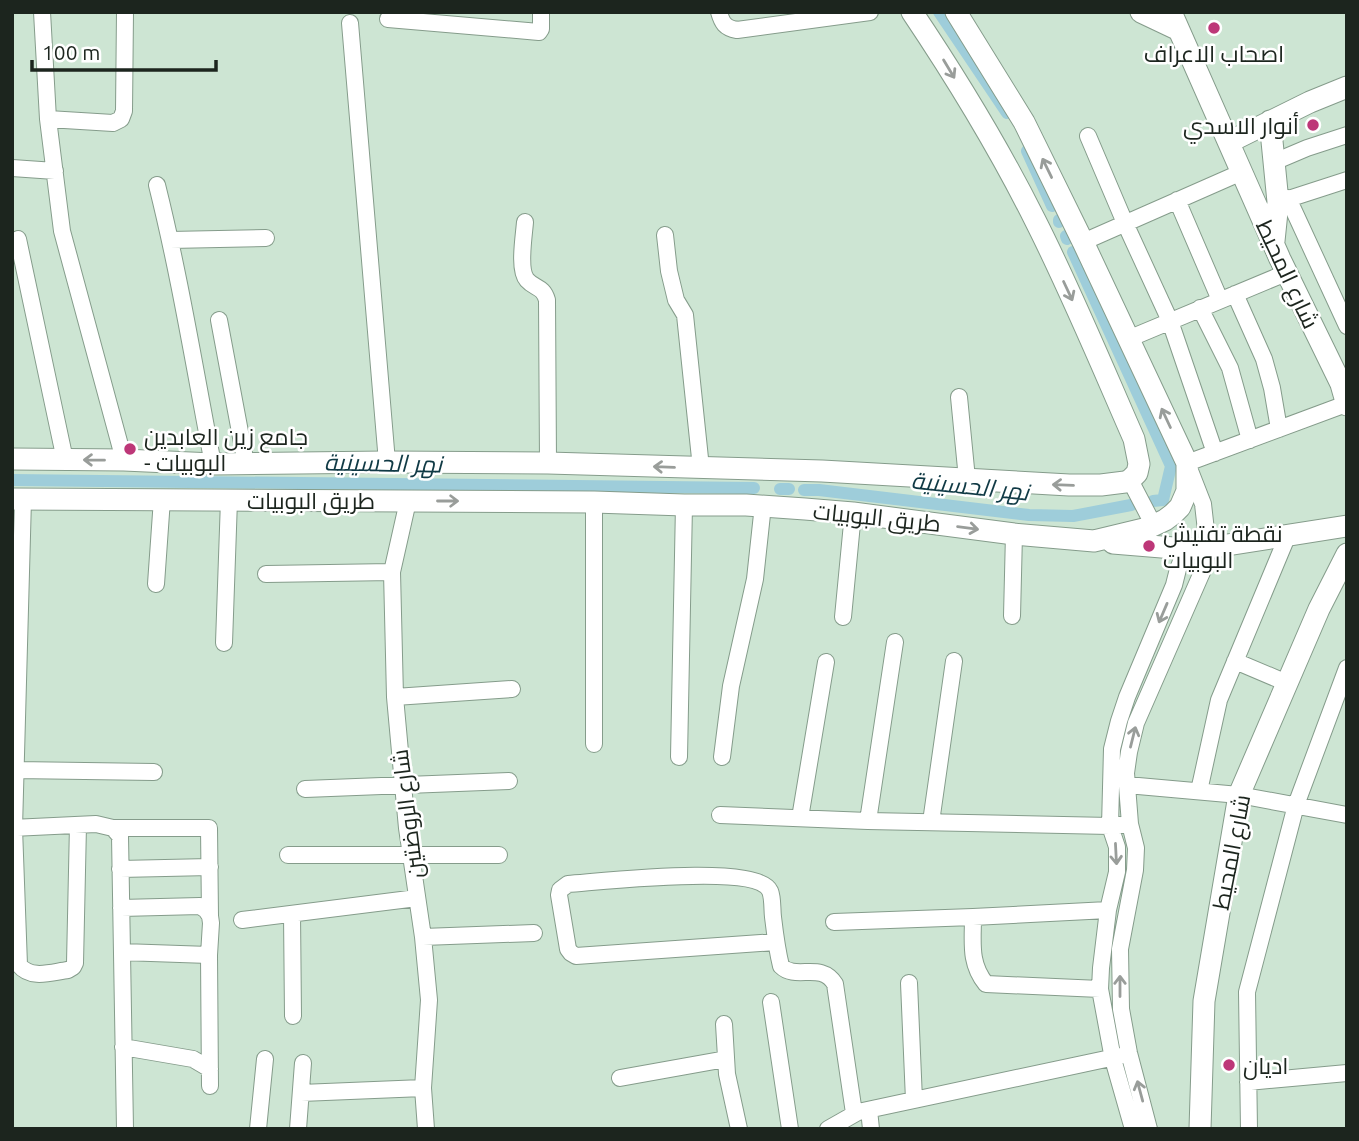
<svg xmlns="http://www.w3.org/2000/svg" width="1359" height="1141" font-family="Ubuntu,Cairo,sans-serif">
  <rect width="100%" height="100%" fill="#cde5d3"/>
  <g fill="none" stroke-linecap="round" stroke-linejoin="round">
    <path stroke="#9ecdda" stroke-width="12" d="M 939,12 L 1007,113
      M 1027,151 L 1052,206
      M 1059,220 L 1059,222
      M 1066,236 L 1067,239
      M 1073,252 L 1171,466 L 1163,500 L 1153,501
      M 12,480 L 754,488
      M 780,489 L 789,489
      M 804,490 L 819,490 L 1029,515 L 1073,516 L 1131,505"/>
    <defs>
      <path id="minor" d="M 42,12 L 48,119 L 62,231 L 124,460
        M 719,12 C 722,23 725,28 737,30 L 870,12
        M 388,19 L 539,32 L 541,29 L 541,12
        M 350,23 L 387,462
        M 48,119 L 113,123 L 121,119 L 124,111 L 125,12
        M 1088,136 L 1125,223 L 1170,321 L 1215,453
        M 1274,162 L 1307,148 L 1347,135
        M 12,168 L 55,171
        M 157,185 C 180,277 195,371 213,464
        M 1288,198 L 1347,326
        M 1177,200 L 1220,300
        M 1279,202 L 1347,180
        M 525,222 C 524,236 518,270 527,280 C 535,289 543,286 547,300 L 548,463
        M 665,235 L 669,271 L 676,300 L 685,315 L 701,468
        M 18,239 L 65,460
        M 170,240 L 266,238
        M 1083,242 L 1242,172
        M 1235,294 L 1264,359 L 1272,388 L 1279,429
        M 1200,308 L 1230,368 L 1250,440
        M 219,320 L 246,464
        M 1128,339 L 1286,273
        M 959,397 L 967,479
        M 1130,480 L 1154,526
        M 23,499 L 14,828 L 19,965 C 31,980 52,972 68,970 L 73,967 L 75,963 L 78,825
        M 408,501 L 392,572 L 395,697 L 407,828 L 423,937 L 429,1000 L 423,1088 L 426,1129
        M 266,574 L 392,572
        M 156,584 L 162,499
        M 1012,616 L 1014,534
        M 843,617 L 853,513
        M 224,643 L 229,500
        M 1235,661 L 1287,683
        M 395,697 L 512,689
        M 594,744 L 594,502
        M 679,757 L 684,505
        M 722,757 L 731,686 L 755,579 L 763,505
        M 16,770 L 154,772
        M 1127,785 L 1239,795 L 1347,815
        M 305,789 L 509,781
        M 1199,791 L 1219,700 L 1287,537
        M 720,815 L 868,821 L 1110,826 L 1120,825
        M 800,818 L 826,662
        M 868,821 L 895,642
        M 931,822 L 954,661
        M 12,828 L 96,824 L 113,828 L 120,836 L 125,1129
        M 113,828 L 209,828 L 210,916
        M 288,855 L 499,855
        M 120,869 L 210,867
        M 121,908 L 200,906 L 206,910 L 210,916 L 211,923 L 209,955 L 210,1086
        M 292,914 L 293,1016
        M 973,917 C 973,942 969,963 986,984 L 1100,989
        M 242,920 L 417,898
        M 834,922 L 973,917 L 1108,910
        M 423,937 L 534,933
        M 776,942 L 576,956 L 571,953 L 568,949 L 559,895 L 560,890 L 568,884 C 599,882 757,863 770,891 C 773,898 772,909 773,917 C 775,934 777,950 781,966 C 796,981 821,961 835,984 L 854,1113
        M 122,952 L 209,955
        M 909,983 L 914,1100
        M 771,1002 L 790,1129
        M 724,1024 L 727,1074 L 739,1129
        M 123,1047 L 193,1059 L 210,1069
        M 620,1078 L 726,1059
        M 1248,1082 L 1347,1073
        M 301,1093 L 423,1088
        M 869,1110 L 871,1129
        M 258,1129 L 265,1059
        M 298,1129 L 303,1063
        M 828,1129 L 858,1112 L 1120,1056
        M 1133,1129 L 1113,1059 L 1100,989 L 1101,968 L 1108,910 L 1117,872 L 1117,847 L 1110,826 L 1112,749 L 1119,721 L 1127,697 L 1174,585 L 1178,569 L 1186,549
        M 1149,1129 L 1129,1053 L 1121,1009 L 1120,949 L 1135,870 L 1136,848 L 1130,824 L 1126,773 L 1129,752 L 1136,723 L 1203,570 L 1208,548 L 1203,504 L 1187,463 L 1346,404
        M 1249,1129 L 1247,992 L 1296,805 L 1347,668"/>
      <path id="major" d="M 1141,12 L 1179,30
        M 1171,12 L 1280,259 L 1341,384 L 1347,405
        M 1270,121 L 1278,202 L 1274,241
        M 1229,142 L 1310,102 L 1347,87
        M 12,459 L 124,460 L 213,464 L 387,462 L 548,463 L 822,471 L 1069,485 L 1101,485 L 1125,482 L 1130,480 L 1137,473 L 1139,464 L 1134,439 C 1102,366 1071,291 1035,220 C 999,148 957,79 912,12
        M 12,499 L 594,502 L 684,505 L 746,505 L 805,509 L 853,513 L 1014,534 L 1094,541 L 1148,528 L 1165,520 L 1173,514 L 1180,507 L 1187,491 L 1187,463 L 1083,242 L 1024,122 L 956,12
        M 1113,543 L 1186,549 L 1208,548 L 1347,526
        M 1200,1129 L 1204,1001 L 1239,795 L 1319,609 L 1347,554"/>
    </defs>
    <use href="#minor" stroke="#859c8b" stroke-width="18"/>
    <use href="#major" stroke="#859c8b" stroke-width="23"/>
    <use href="#minor" stroke="#fff" stroke-width="16"/>
    <use href="#major" stroke="#fff" stroke-width="21"/>
  </g>
  <defs><path id="oneway-shaft" d="M-6 0H5M1.5-3L5.5 0L1.5 3" fill="none" stroke-width="1.6" stroke-linecap="round" stroke-linejoin="round" transform="scale(1.75)"/></defs>
  <g stroke="#999d9a">
    <use href="#oneway-shaft" transform="translate(949 69) rotate(59)"/>
    <use href="#oneway-shaft" transform="translate(1047 168) rotate(-116)"/>
    <use href="#oneway-shaft" transform="translate(1068 291) rotate(65)"/>
    <use href="#oneway-shaft" transform="translate(1166 418) rotate(-115)"/>
    <use href="#oneway-shaft" transform="translate(94 460) rotate(-179)"/>
    <use href="#oneway-shaft" transform="translate(664 467) rotate(-178)"/>
    <use href="#oneway-shaft" transform="translate(1063 485) rotate(-178)"/>
    <use href="#oneway-shaft" transform="translate(448 501)"/>
    <use href="#oneway-shaft" transform="translate(968 528) rotate(7)"/>
    <use href="#oneway-shaft" transform="translate(1163 613) rotate(113)"/>
    <use href="#oneway-shaft" transform="translate(1133 737) rotate(-76)"/>
    <use href="#oneway-shaft" transform="translate(1116 854) rotate(87)"/>
    <use href="#oneway-shaft" transform="translate(1120 986) rotate(-90)"/>
    <use href="#oneway-shaft" transform="translate(1140 1091) rotate(-105)"/>
  </g>
  <g fill="#bd3778" stroke="#fff" stroke-width="2.5">
    <circle cx="1214" cy="28" r="7"/>
    <circle cx="1313" cy="125" r="7"/>
    <circle cx="130" cy="449" r="7"/>
    <circle cx="1149" cy="546" r="7"/>
    <circle cx="1229" cy="1065" r="7"/>
  </g>
  <g text-anchor="middle" dominant-baseline="central" stroke-width="5" stroke-linejoin="round" paint-order="stroke">
    <g font-size="23" fill="#1c251e" stroke="#fff" text-anchor="start">
      <text x="1214" y="53" text-anchor="middle">اصحاب الاعراف</text>
      <text x="1299" y="125" text-anchor="end">أنوار الاسدي</text>
      <text x="144" y="436">جامع زين العابدين<tspan x="144" dy="26">- البوبيات</tspan></text>
      <text x="1163" y="533">نقطة تفتيش<tspan x="1163" dy="26">البوبيات</tspan></text>
      <text x="1243" y="1065">اديان</text>
    </g>
    <g font-size="23" fill="#1c251e" stroke="#fff">
      <text transform="translate(1288 274) rotate(65)">شارع المحيط</text>
      <text x="311" y="500">طريق البوبيات</text>
      <text transform="translate(877 517) rotate(6)">طريق البوبيات</text>
      <text transform="translate(407 814) rotate(-97)">شارع الروضتين</text>
      <text transform="translate(1231 852) rotate(-79)">شارع المحيط</text>
    </g>
    <g font-size="24" font-style="italic" fill="#103a45" stroke="#fff">
      <text transform="translate(383 463) rotate(1)">نهر الحسينية</text>
      <text transform="translate(970 486) rotate(6)">نهر الحسينية</text>
    </g>
  </g>
  <rect width="1359" height="1141" fill="none" stroke="#1c251e" stroke-width="28"/>
  <path d="M32 60v10h184v-10" fill="none" stroke="#1c251e" stroke-width="3.5"/>
  <text x="42" y="60" font-size="21" fill="#1c251e" stroke="#ffffff" stroke-width="5" paint-order="stroke">100 m</text>
</svg>
